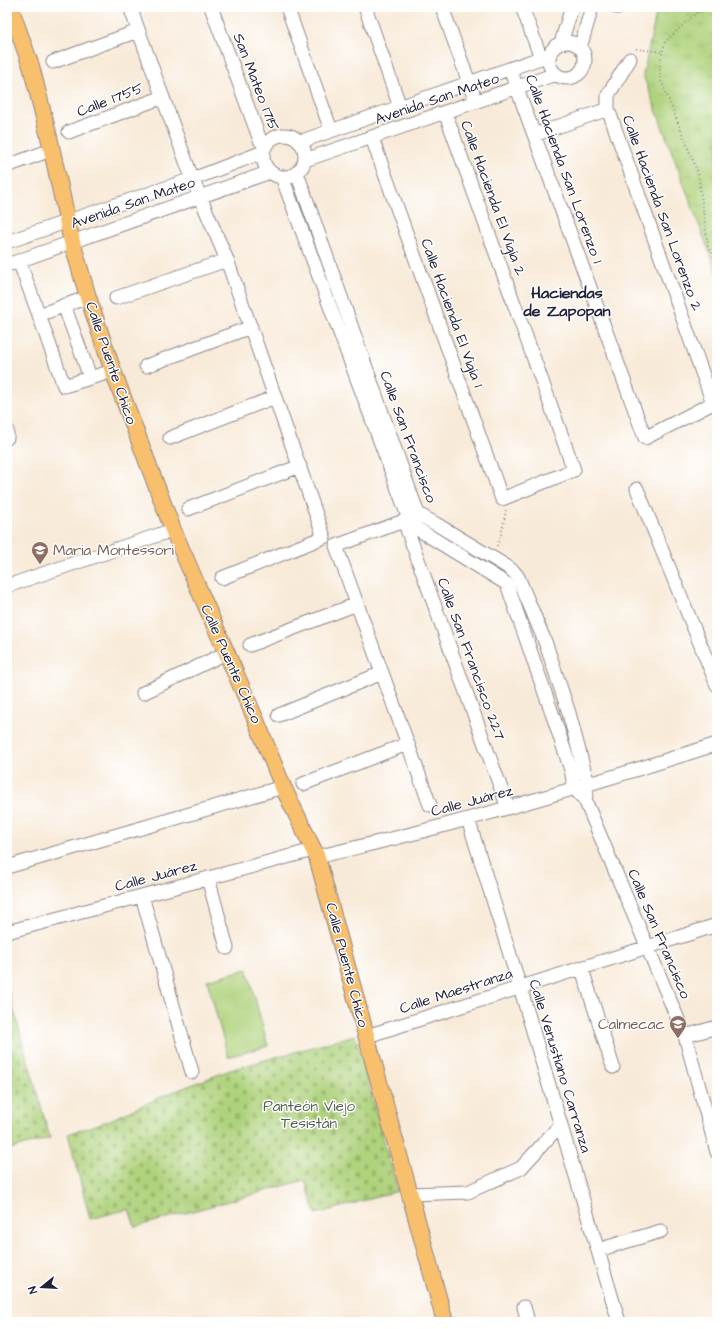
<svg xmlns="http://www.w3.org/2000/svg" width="724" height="1329" font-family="'Architects Daughter',sans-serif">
  <defs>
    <pattern id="grass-tufts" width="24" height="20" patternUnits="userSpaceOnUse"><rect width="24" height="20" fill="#afd27b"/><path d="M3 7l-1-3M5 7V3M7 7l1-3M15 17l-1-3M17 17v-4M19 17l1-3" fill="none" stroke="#96b46b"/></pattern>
    <pattern id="cemetery-stones" width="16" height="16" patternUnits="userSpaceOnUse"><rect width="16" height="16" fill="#afd27b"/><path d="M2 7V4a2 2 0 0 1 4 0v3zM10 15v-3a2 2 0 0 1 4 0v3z" fill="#96b46b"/></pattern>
  </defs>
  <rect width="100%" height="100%" fill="#fff"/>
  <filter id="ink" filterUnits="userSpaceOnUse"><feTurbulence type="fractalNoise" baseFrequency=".025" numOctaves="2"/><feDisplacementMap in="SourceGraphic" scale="8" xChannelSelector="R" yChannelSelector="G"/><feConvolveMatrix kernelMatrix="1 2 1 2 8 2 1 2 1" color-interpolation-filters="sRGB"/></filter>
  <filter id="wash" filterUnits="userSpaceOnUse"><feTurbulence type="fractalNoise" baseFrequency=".012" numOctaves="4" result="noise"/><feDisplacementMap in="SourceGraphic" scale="16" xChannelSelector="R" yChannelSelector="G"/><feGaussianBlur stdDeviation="0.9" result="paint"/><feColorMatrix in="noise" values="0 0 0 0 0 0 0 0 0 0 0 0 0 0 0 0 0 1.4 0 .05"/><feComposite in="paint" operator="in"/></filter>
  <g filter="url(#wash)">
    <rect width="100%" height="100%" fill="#f8ead8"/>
    <path fill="url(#grass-tufts)" stroke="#687a5b" d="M 663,7 L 717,7 L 717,273 L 643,75 L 657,9 Z"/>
    <path fill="url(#cemetery-stones)" stroke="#687a5b" d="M 7,986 L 50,1138 L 7,1150 Z
      M 355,1035 L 398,1191 L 316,1214 L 305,1180 L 135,1227 L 129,1209 L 90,1219 L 68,1134 L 108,1121 L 165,1095 L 230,1070 Z"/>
    <path fill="#afd27b" stroke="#687a5b" d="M 247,969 L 268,1046 L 228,1057 L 207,980 Z"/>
  </g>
  <g filter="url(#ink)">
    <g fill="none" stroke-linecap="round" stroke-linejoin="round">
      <defs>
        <path id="minor" d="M 130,7 L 192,178 L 227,260 L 324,537 L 222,578
          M 211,7 L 260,140 L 265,146
          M 287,7 L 331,130
          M 365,7 L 400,107
          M 442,7 L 476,102
          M 522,7 L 541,58
          M 617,7 L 621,7
          M549 60a18 18 0 1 1 36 0a18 18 0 1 1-36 0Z
          M 561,43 L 572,7
          M 580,48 L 592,7
          M 53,62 L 138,31
          M 510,69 L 645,438 L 713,403 L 608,109 L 608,95 L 630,59
          M 69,132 L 163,97
          M 534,135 L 608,109
          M263 156a21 21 0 1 1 42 0a21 21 0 1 1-42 0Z
          M 372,138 L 502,499 L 574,470 L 445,112
          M 299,142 L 549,55
          M 305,160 L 556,74
          M 7,166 L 51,150
          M 297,173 L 418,514 L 436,524 L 506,566 L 514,572 L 518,577 L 546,644 L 569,713 L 588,785 L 585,800
          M 282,177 L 409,519 L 416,528 L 507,584 L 554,719 L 571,770 L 575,789 L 585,800 L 685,1036 L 717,1152
          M 7,242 L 198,177 L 263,152
          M 19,261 L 39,315
          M 7,265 L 270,172
          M 88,297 L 39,315 L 64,386 L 113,371
          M 116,298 L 227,260
          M 64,305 L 90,377
          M 146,366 L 251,327
          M 7,430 L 7,438
          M 170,438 L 275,397
          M 637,489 L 717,685
          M 188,509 L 300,466
          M 416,516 L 409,519 L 336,546 L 430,805
          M 404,521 L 508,808
          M 7,586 L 173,530
          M 250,645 L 357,604
          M 143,693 L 226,653
          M 279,715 L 382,673
          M 303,784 L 407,744
          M 468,819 L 520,987 L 619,1322
          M 317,857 C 357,847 398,838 438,827 C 532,802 624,774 717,744
          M 7,867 L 283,787
          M 208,878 L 227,948
          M 142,896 L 192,1072
          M 7,932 L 313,850
          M 582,969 L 613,1067
          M 367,1036 L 717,925
          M 685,1036 L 717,1027
          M 410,1194 L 468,1192 L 521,1168 L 561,1124
          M 598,1250 L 661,1231
          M 524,1307 L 528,1322"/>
        <path id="major" d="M 10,7 L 31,66 L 49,137 L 72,242 L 88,297 L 113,371 L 173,530 L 255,718 L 283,787 L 317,857 L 445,1322"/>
      </defs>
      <use href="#minor" stroke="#8d868a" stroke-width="15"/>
      <use href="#major" stroke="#8d868a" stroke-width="18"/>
      <path stroke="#8d868a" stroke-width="2" stroke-dasharray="1 3" stroke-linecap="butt" d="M 717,8 L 696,13 L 665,42 L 660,62 L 660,78 L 698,173 L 708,246 L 717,262
        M 636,49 L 663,52
        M 497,546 L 501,535 L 506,510"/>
      <use href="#minor" stroke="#fff" stroke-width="13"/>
      <use href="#major" stroke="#f8bf6c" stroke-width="16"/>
    </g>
  </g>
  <defs>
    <symbol id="school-pin" viewBox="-11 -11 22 30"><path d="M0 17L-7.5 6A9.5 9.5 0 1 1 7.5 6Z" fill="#8d6e63" stroke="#fff"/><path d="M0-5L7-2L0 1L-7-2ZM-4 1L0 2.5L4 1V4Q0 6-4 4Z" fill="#fff"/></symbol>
  </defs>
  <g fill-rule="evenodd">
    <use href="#school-pin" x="30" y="540" width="20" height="27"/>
    <use href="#school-pin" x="668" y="1014" width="20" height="27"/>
  </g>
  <g text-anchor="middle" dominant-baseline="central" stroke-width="3" stroke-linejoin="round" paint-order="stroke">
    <g font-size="15" fill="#22223b" stroke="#fff">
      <text transform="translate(256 82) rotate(69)">San Mateo 1715</text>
      <text transform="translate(437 99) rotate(-19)">Avenida San Mateo</text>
      <text transform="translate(110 100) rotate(-21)">Calle 1755</text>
      <text transform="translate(564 169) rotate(70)">Calle Hacienda San Lorenzo 1</text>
      <text transform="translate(493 198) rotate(70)">Calle Hacienda El Vigía 2</text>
      <text transform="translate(133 203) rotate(-19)">Avenida San Mateo</text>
      <text transform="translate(662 213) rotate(70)">Calle Hacienda San Lorenzo 2</text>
      <text transform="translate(452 313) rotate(70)">Calle Hacienda El Vigía 1</text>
      <text transform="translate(111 363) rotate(71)">Calle Puente Chico</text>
      <text transform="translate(408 437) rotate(70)">Calle San Francisco</text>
      <text transform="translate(471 659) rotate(70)">Calle San Francisco 227</text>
      <text transform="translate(231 664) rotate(66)">Calle Puente Chico</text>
      <text transform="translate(472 801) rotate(-15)">Calle Juárez</text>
      <text transform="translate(156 876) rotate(-15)">Calle Juárez</text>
      <text transform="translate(659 934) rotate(67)">Calle San Francisco</text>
      <text transform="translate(347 965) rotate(75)">Calle Puente Chico</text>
      <text transform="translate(456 991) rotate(-18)">Calle Maestranza</text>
      <text transform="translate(560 1066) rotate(73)">Calle Venustiano Carranza</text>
    </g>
    <g font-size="15" fill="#785e54" stroke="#fff" text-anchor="start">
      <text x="53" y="550">Maria Montessori</text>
      <text x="665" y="1024" text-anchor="end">Calmecac</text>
    </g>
    <g font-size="15" fill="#536051" stroke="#fff">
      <text x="309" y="1106">Panteón Viejo<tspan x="309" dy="17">Tesistán</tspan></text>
    </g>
    <g font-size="16" font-weight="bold" fill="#22223b" stroke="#fff">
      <text x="567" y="293">Haciendas<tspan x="567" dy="18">de Zapopan</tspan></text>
    </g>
  </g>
  <rect width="724" height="1329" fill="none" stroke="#fff" stroke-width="24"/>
  <g transform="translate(42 1287) rotate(252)" stroke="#ffffff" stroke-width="3" paint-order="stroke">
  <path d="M0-3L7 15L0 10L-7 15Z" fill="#22223b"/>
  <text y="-6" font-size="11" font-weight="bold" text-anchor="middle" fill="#22223b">N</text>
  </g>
</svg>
